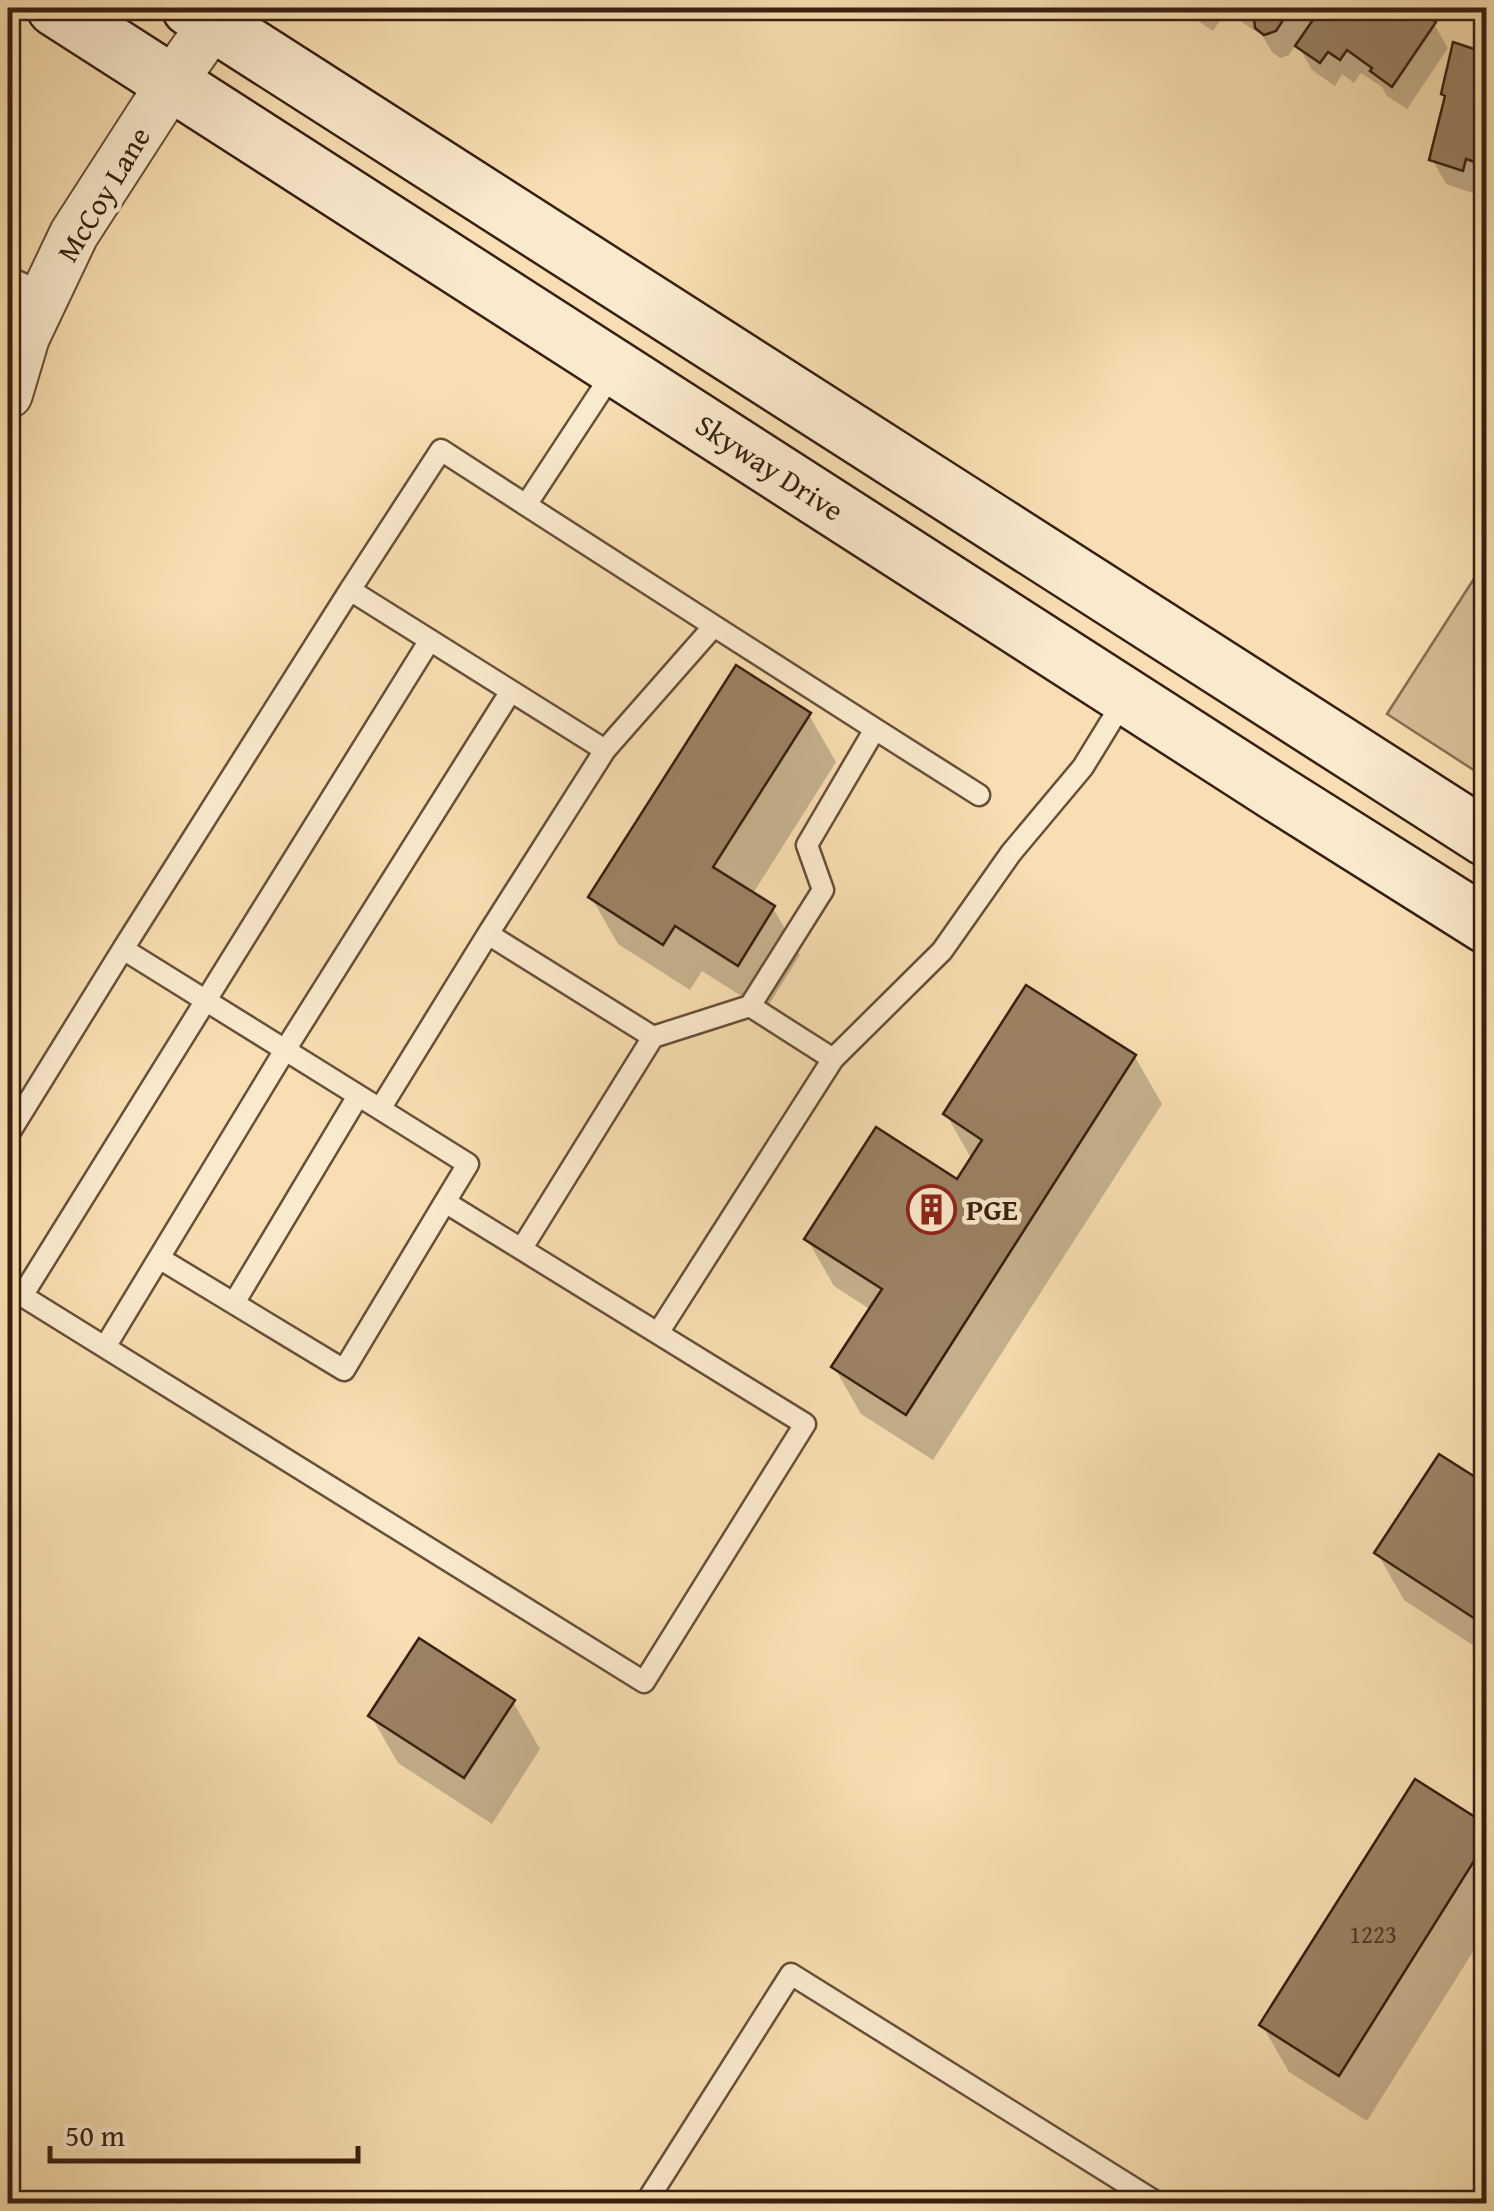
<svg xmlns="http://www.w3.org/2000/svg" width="1494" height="2211" font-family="'Gentium Book Plus',serif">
  <rect width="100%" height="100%" fill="#f8deb2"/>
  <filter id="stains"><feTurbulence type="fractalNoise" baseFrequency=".002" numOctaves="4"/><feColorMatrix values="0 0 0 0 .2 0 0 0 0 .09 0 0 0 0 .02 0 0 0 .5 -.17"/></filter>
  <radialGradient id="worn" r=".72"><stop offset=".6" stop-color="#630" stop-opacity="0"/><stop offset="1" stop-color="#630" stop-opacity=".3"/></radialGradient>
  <path fill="#d7be96" stroke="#886e52" stroke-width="2.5" d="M 1486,560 L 1486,778 L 1387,714 Z"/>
  <path fill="#0003" d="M 1185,8 L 1398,8 L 1413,17 L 1434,24 L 1448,48 L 1407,109 L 1387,96 L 1382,87 L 1361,73 L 1354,83 L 1342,74 L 1335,86 L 1312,70 L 1297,43 L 1289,55 L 1280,58 L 1272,52 L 1262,35 L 1226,12 L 1213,31 L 1189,15 Z
    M 1455,45 L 1486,56 L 1486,185 L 1479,182 L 1476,194 L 1446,184 L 1432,159 L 1447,100 L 1443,94 Z
    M 809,715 L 836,762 L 752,895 L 773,908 L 800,955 L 765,1011 L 702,971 L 690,990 L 618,944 L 591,897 Z
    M 1135,1057 L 1162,1104 L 933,1460 L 861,1414 L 834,1367 L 871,1310 L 834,1286 L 807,1239 L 958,1182 L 972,1160 L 946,1114 Z
    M 1440,1457 L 1486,1487 L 1486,1654 L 1404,1600 L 1377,1553 Z
    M 513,1702 L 540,1749 L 492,1824 L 398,1763 L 371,1716 Z
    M 1416,1782 L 1486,1827 L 1486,1931 L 1367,2121 L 1289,2072 L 1262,2025 Z"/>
  <path fill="#9c8264" stroke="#381f0f" stroke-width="2.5" d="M 1240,8 L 1291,8 L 1276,31 L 1264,35 L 1255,28 L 1254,17 Z
    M 1321,8 L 1402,8 L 1412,14 L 1416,9 L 1436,22 L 1392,87 L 1370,71 L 1372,68 L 1347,50 L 1340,60 L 1328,52 L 1320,63 L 1295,46 Z
    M 1453,42 L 1486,53 L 1486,166 L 1466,159 L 1463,171 L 1429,160 L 1445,96 L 1441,94 Z
    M 736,665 L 811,713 L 713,867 L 775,906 L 738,966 L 675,926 L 663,945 L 588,897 Z
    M 1026,985 L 1136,1055 L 906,1415 L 831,1367 L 882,1289 L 804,1239 L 876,1127 L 957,1179 L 982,1140 L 943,1114 Z
    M 1439,1454 L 1486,1484 L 1486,1626 L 1374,1553 Z
    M 419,1638 L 515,1700 L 464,1778 L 368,1716 Z
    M 1415,1779 L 1486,1824 L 1486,1842 L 1339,2076 L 1259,2025 Z"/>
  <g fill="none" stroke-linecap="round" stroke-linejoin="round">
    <defs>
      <path id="service" d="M 8,277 L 45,294
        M 614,371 L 526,505 L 714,626
        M 350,590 L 441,450 L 526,505
        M 875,729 L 979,795
        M 605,750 L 714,626 L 875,729 L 807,845 L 823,890 L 750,1006 L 653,1037
        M 123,949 L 350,590 L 605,750 L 488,934
        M 750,1006 L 833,1059
        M 380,1109 L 468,1164 L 445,1202
        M 8,1135 L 123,949 L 380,1109 L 488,934 L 653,1037 L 522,1248
        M 8,1287 L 644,1682 L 805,1424 L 445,1202 L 344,1370 L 159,1258
        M 22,1296 L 430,640
        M 234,1303 L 358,1096
        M 658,1333 L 833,1059 L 942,951 L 1011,853 L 1083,767 L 1126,697
        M 105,1347 L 285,1050 L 511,691
        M 645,2204 L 791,1974 L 1159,2204"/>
      <path id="tertiary" d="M 8,394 L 25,337 L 74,234 L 172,82 L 224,8"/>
      <path id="secondary" d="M 55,8 L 1278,794 L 1486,925
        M 190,8 L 1486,838"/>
    </defs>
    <use href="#service" stroke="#684f38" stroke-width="25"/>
    <use href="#tertiary" stroke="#684f38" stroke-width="52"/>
    <use href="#secondary" stroke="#381f0f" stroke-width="60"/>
    <use href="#service" stroke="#faeacd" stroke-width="20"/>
    <use href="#tertiary" stroke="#faeacd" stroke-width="48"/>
    <use href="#secondary" stroke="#faeacd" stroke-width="55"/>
  </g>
  <defs>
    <symbol id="building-ring" viewBox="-11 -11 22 22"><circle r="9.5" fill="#faeacd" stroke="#8f2418" stroke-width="1.5"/><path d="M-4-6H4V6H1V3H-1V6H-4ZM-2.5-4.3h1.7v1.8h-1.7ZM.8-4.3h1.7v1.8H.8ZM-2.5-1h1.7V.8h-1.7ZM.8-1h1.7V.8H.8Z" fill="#8f2418"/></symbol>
  </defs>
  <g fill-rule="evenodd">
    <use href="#building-ring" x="904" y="1182" width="55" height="55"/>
  </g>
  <g text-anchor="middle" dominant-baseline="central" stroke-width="9" stroke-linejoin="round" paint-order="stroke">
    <g font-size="25" fill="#513824">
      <text x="1373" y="1934">1223</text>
    </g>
    <g font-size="30" fill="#381f0f" stroke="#faeacd">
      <text transform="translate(103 194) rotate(-59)">McCoy Lane</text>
      <text transform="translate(770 467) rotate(33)">Skyway Drive</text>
    </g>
    <g font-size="30" font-weight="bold" fill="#381f0f" stroke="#faeacd" text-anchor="start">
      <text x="966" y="1209">PGE</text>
    </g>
  </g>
  <rect width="1494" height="2211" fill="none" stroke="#f8deb2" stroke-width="40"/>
  <rect x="10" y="10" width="1474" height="2191" fill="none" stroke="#381f0f" stroke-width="5"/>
  <rect x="20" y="20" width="1454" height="2171" fill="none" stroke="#381f0f" stroke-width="2.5"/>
  <path d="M50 2146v15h308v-15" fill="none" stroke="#381f0f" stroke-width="5"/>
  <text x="65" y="2146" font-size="30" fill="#381f0f" stroke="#faeacd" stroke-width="8" paint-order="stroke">50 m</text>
  <rect width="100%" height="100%" filter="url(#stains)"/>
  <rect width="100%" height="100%" fill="url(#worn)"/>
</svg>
